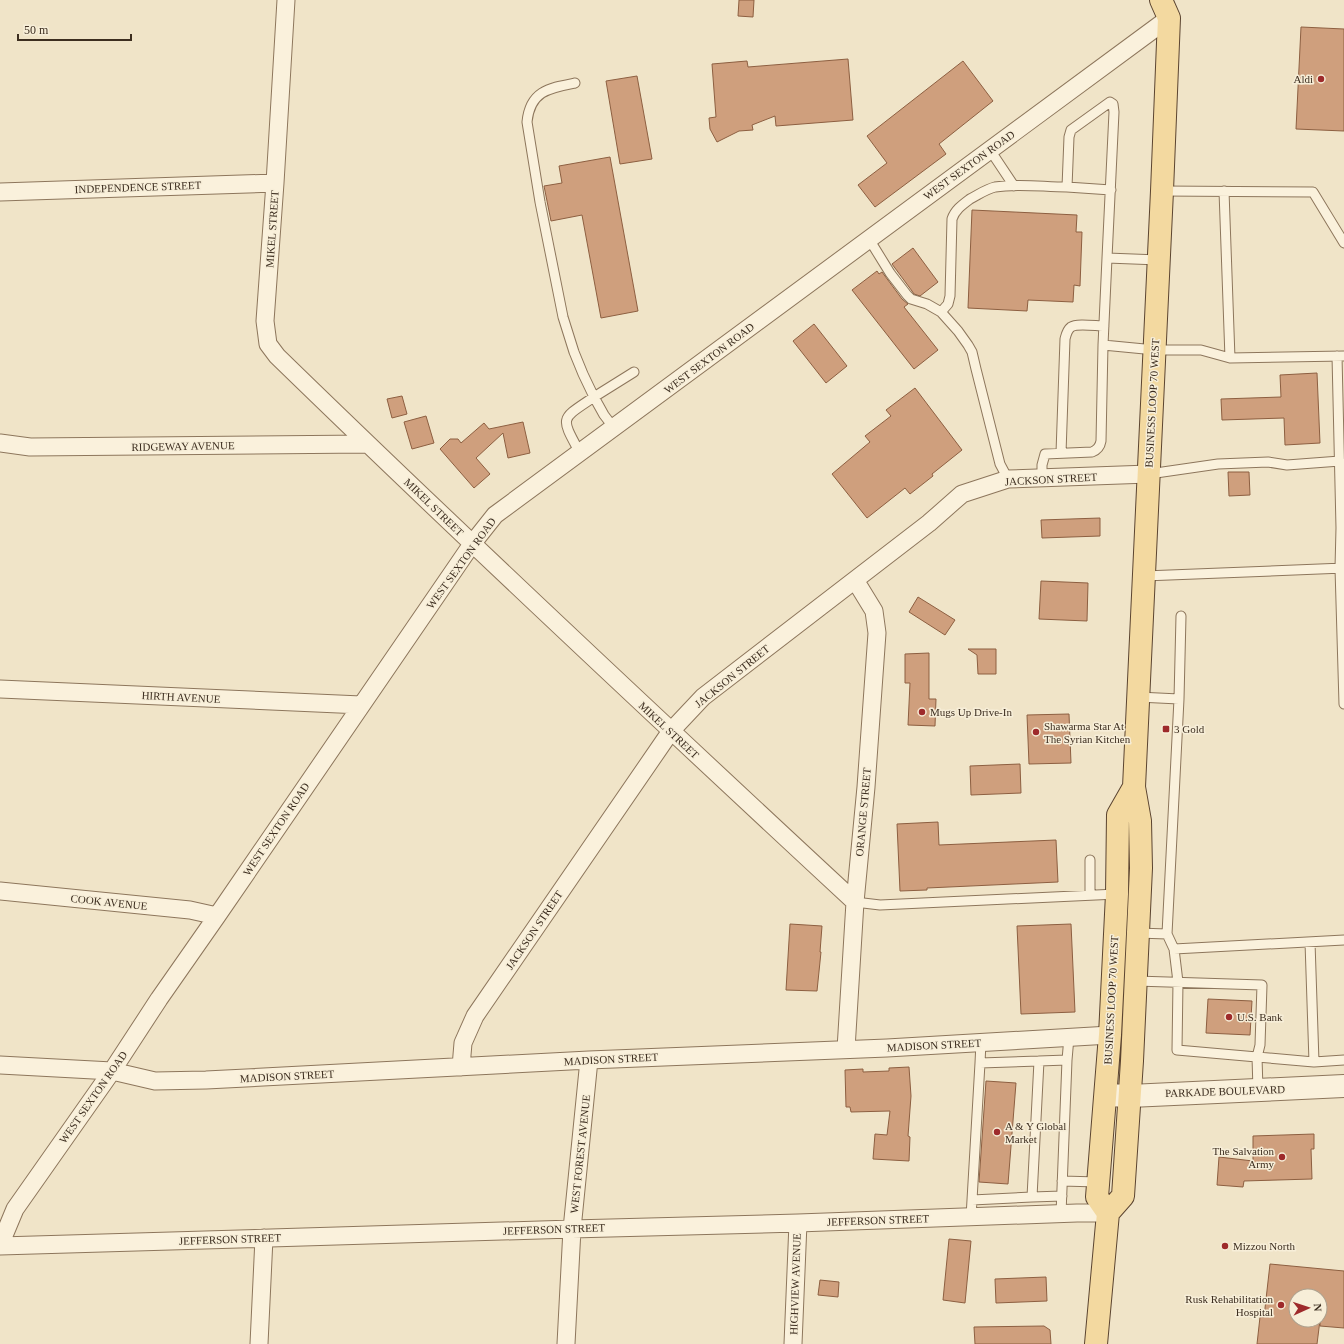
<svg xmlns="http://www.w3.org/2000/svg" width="1344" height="1344" font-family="Georgia,serif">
  <rect width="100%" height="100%" fill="#f0e4c8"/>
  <path fill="#cf9f7d" stroke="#8d5f41" d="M 739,0 L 754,0 L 753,17 L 738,16 Z
    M 1301,27 L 1344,29 L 1344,131 L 1296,129 Z
    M 848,59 L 853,120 L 776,126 L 775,116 L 752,125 L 753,130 L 739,131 L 717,142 L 710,129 L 709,118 L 716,117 L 712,64 L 747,61 L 748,67 Z
    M 963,61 L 993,101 L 939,144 L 946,154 L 875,207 L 858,185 L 887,163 L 867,136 Z
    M 637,76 L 652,159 L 620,164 L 606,81 Z
    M 610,157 L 638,311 L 601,318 L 582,215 L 551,221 L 544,186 L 562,183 L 559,166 Z
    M 972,210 L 1077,215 L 1076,232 L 1082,232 L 1080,286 L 1074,285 L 1073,302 L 1028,300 L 1027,311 L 968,308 Z
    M 913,248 L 938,282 L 920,296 L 914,294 L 912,291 L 892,264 Z
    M 877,271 L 879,274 L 882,272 L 902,299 L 908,304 L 904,307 L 938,350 L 914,369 L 852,290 Z
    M 814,324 L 847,366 L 826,383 L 793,341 Z
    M 1317,373 L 1320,443 L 1285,445 L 1284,418 L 1222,420 L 1221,399 L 1281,397 L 1280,375 Z
    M 915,388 L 962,450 L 932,474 L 933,476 L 910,494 L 905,488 L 867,518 L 832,474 L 870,442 L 865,436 L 891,416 L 886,410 Z
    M 402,396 L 407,414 L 392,418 L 387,399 Z
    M 426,416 L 434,443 L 412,449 L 404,422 Z
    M 523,422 L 530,453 L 508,458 L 503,433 L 476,458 L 490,474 L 474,488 L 440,449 L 450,439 L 458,439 L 461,443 L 484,423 L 489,429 Z
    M 1228,472 L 1249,472 L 1250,495 L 1229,496 Z
    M 1100,518 L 1100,536 L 1042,538 L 1041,520 Z
    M 1041,581 L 1088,583 L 1087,621 L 1039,619 Z
    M 918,597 L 955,620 L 945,635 L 909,612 Z
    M 968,649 L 996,649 L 996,674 L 978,674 L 977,655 Z
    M 929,653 L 929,699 L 936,699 L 935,726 L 908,725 L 910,683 L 905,683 L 905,654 Z
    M 1069,714 L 1071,763 L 1029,764 L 1027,715 Z
    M 1020,764 L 1021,793 L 971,795 L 970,766 Z
    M 938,822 L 939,845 L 1056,840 L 1058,882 L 927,888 L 927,890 L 900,891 L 897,824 Z
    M 790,924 L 822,926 L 820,952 L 821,952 L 817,991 L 786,990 Z
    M 1071,924 L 1075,1012 L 1021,1014 L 1017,926 Z
    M 1208,999 L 1252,1001 L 1250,1035 L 1206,1033 Z
    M 909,1067 L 911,1096 L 908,1136 L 910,1137 L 909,1161 L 873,1159 L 875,1134 L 887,1135 L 890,1111 L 851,1112 L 850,1107 L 846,1107 L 845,1070 L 863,1069 L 863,1072 L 889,1071 L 889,1068 Z
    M 986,1081 L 1016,1083 L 1008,1184 L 979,1182 Z
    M 1314,1134 L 1314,1149 L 1311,1149 L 1312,1179 L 1244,1181 L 1243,1187 L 1217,1185 L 1219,1157 L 1253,1161 L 1253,1136 Z
    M 949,1239 L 971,1241 L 965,1303 L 943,1300 Z
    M 1270,1264 L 1344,1271 L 1344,1328 L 1320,1326 L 1320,1296 L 1296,1296 L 1296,1320 L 1320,1320 L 1317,1344 L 1257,1344 L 1260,1317 L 1264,1317 Z
    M 1046,1277 L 1047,1301 L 996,1303 L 995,1279 Z
    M 820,1280 L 839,1282 L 838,1297 L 818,1295 Z
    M 1044,1326 L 1050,1330 L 1051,1344 L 975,1344 L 974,1327 Z"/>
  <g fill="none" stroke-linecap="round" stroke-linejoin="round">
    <defs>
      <path id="service" d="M 575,83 C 549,88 530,91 527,122 L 540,202 L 563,317 L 574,352 L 583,374 L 594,397 L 634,372
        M 990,150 L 1014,186
        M 1162,191 L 1313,192 L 1344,243
        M 1224,191 L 1230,358
        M 869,239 L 890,273 L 907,295 L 911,299 L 927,304 L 941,312 L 958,331 L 968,345 L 972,352 L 976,369 L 1000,464 L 1008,479
        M 1107,258 L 1114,112 L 1113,104 L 1110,102 L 1071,130 L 1069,137 L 1067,187 L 1111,190
        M 1159,260 L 1107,258 L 1103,345 L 1155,350 L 1201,350 L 1230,358 L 1344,356
        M 941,312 L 948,304 L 950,296 L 952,219 C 955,210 962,205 970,199 C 978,195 986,189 995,187 C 1018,183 1044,187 1067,187
        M 1337,356 L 1341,528 L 1340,568 L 1344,704
        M 580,453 C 560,416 560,420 594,397 L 604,415 L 614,428
        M 1061,453 L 1065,339 C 1066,335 1067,330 1071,327 C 1077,323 1096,326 1104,326
        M 1149,474 L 1218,464 L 1268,462 L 1287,465 L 1340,461
        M 1042,478 L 1042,465 L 1045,454 L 1092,452 C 1097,450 1100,447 1101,441 L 1103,345
        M 1144,576 L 1344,568
        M 1138,697 L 1179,699 L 1167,934
        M 1179,699 L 1181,616
        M 1090,860 L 1090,895
        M 855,902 L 880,905 L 1117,894
        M 1138,933 L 1167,934 L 1174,949 L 1344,940
        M 1310,942 L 1314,1062
        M 1174,949 L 1178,982 L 1177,1050 L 1257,1057 L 1258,1090
        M 1136,981 L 1262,985 L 1260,1045 L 1257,1057 L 1314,1062 L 1344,1060
        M 981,1042 L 980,1063 L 1039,1061
        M 1062,1181 L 1098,1182
        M 1062,1196 L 1032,1197 L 1039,1061 L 1067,1060
        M 972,1200 L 1032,1197
        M 1061,1214 L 1067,1060 L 1069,1037
        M 971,1217 L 980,1063"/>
      <path id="minor" d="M 286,0 L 275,183 L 265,321 L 268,344 L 277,356 C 467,541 661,722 855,902
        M 0,192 L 275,183
        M 0,443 L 30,447 L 367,444
        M 0,689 L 361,705
        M 0,891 L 190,910 L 217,916
        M 846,1049 L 855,902 L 866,787 L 877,633 L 874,611 L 855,580
        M 0,1065 L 112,1071 L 155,1081 L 206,1080 L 589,1060 L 887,1048 L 1110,1035
        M 461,1067 L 463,1043 L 475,1016 L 671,731 L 703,697 L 929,523 L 962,494 L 1008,479 L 1149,474
        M 0,1245 L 15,1209 L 112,1071 L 159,999 L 217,916 L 472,544 L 495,515 L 1169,18
        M 0,1246 L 572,1229 L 798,1223 L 1077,1213 L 1108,1213
        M 259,1344 L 264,1238
        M 566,1344 L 572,1229 L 589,1060
        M 793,1344 L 798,1223"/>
      <path id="tertiary" d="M 1106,1095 L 1130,1096 L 1344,1086"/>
      <path id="primary" d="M 1108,1213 L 1097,1197 L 1110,1035 L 1117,894 L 1118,815 L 1134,787
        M 1096,1344 L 1108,1213 L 1123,1196 L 1132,1061 L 1141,868 L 1140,821 L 1134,787 L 1162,191 L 1169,18 L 1161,0"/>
    </defs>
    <use href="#service" stroke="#8d765c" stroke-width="11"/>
    <use href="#minor" stroke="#8d765c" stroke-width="19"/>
    <use href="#tertiary" stroke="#8d765c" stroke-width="24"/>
    <use href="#primary" stroke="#5b4430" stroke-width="24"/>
    <use href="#service" stroke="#faf1dc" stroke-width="9"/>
    <use href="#minor" stroke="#faf1dc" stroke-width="17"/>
    <use href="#tertiary" stroke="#faf1dc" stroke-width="22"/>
    <use href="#primary" stroke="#f3d9a0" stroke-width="22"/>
  </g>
  <g fill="#9e2a2b" stroke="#f7eed8" stroke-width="1.5">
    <circle cx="1321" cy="79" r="4"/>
    <circle cx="922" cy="712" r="4"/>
    <rect x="1162" y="725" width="8" height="8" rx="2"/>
    <circle cx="1036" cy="732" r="4"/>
    <circle cx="1229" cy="1017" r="4"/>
    <circle cx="997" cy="1132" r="4"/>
    <circle cx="1282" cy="1157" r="4"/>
    <circle cx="1225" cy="1246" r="4"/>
    <circle cx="1281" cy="1305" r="4"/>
  </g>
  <g text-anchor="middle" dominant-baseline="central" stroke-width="3" stroke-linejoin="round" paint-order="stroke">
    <g font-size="11" fill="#3d2e20" stroke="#f7eed8" text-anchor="start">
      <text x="1313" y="79" text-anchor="end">Aldi</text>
      <text x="930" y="712">Mugs Up Drive-In</text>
      <text x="1044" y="726">Shawarma Star At<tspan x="1044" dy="13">The Syrian Kitchen</tspan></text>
      <text x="1174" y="729">3 Gold</text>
      <text x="1237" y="1017">U.S. Bank</text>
      <text x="1005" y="1126">A &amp; Y Global<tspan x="1005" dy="13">Market</tspan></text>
      <text x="1274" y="1151" text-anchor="end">The Salvation<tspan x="1274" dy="13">Army</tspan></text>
      <text x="1233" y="1246">Mizzou North</text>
      <text x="1273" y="1299" text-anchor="end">Rusk Rehabilitation<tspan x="1273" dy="13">Hospital</tspan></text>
    </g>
    <g font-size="11" fill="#3d2e20" stroke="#f7eed8">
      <text transform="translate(969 165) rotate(-36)">WEST SEXTON ROAD</text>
      <text transform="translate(138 187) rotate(-2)">INDEPENDENCE STREET</text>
      <text transform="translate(272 229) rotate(-86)">MIKEL STREET</text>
      <text transform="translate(709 358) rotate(-37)">WEST SEXTON ROAD</text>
      <text transform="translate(1152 403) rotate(-87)">BUSINESS LOOP 70 WEST</text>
      <text transform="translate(183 446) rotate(-1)">RIDGEWAY AVENUE</text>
      <text transform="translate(1051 479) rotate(-3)">JACKSON STREET</text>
      <text transform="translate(434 507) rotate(44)">MIKEL STREET</text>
      <text transform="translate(461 563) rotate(-54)">WEST SEXTON ROAD</text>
      <text transform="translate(732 676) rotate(-39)">JACKSON STREET</text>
      <text transform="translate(181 697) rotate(3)">HIRTH AVENUE</text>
      <text transform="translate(669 730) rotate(43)">MIKEL STREET</text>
      <text transform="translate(863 812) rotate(-85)">ORANGE STREET</text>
      <text transform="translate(276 829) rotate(-56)">WEST SEXTON ROAD</text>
      <text transform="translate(109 902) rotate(6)">COOK AVENUE</text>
      <text transform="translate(534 930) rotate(-56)">JACKSON STREET</text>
      <text transform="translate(1111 1000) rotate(-87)">BUSINESS LOOP 70 WEST</text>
      <text transform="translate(934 1045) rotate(-3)">MADISON STREET</text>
      <text transform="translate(611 1059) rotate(-3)">MADISON STREET</text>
      <text transform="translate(287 1076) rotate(-3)">MADISON STREET</text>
      <text transform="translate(1225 1091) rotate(-2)">PARKADE BOULEVARD</text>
      <text transform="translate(93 1097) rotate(-55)">WEST SEXTON ROAD</text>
      <text transform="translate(580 1154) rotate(-84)">WEST FOREST AVENUE</text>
      <text transform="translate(878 1220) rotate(-2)">JEFFERSON STREET</text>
      <text transform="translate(554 1229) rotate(-2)">JEFFERSON STREET</text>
      <text transform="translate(230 1239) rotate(-2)">JEFFERSON STREET</text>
      <text transform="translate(795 1284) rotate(-88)">HIGHVIEW AVENUE</text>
    </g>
  </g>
  <g transform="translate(1308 1308) rotate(87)"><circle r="19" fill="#f7eed8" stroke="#ada18e"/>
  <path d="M0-3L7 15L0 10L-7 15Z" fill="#9e2a2b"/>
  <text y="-6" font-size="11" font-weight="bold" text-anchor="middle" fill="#3d2e20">N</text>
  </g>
  <path d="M18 34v6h113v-6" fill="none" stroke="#3d2e20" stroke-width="2"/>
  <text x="24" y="34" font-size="12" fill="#3d2e20" stroke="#f7eed8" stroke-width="3" paint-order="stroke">50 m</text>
</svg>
